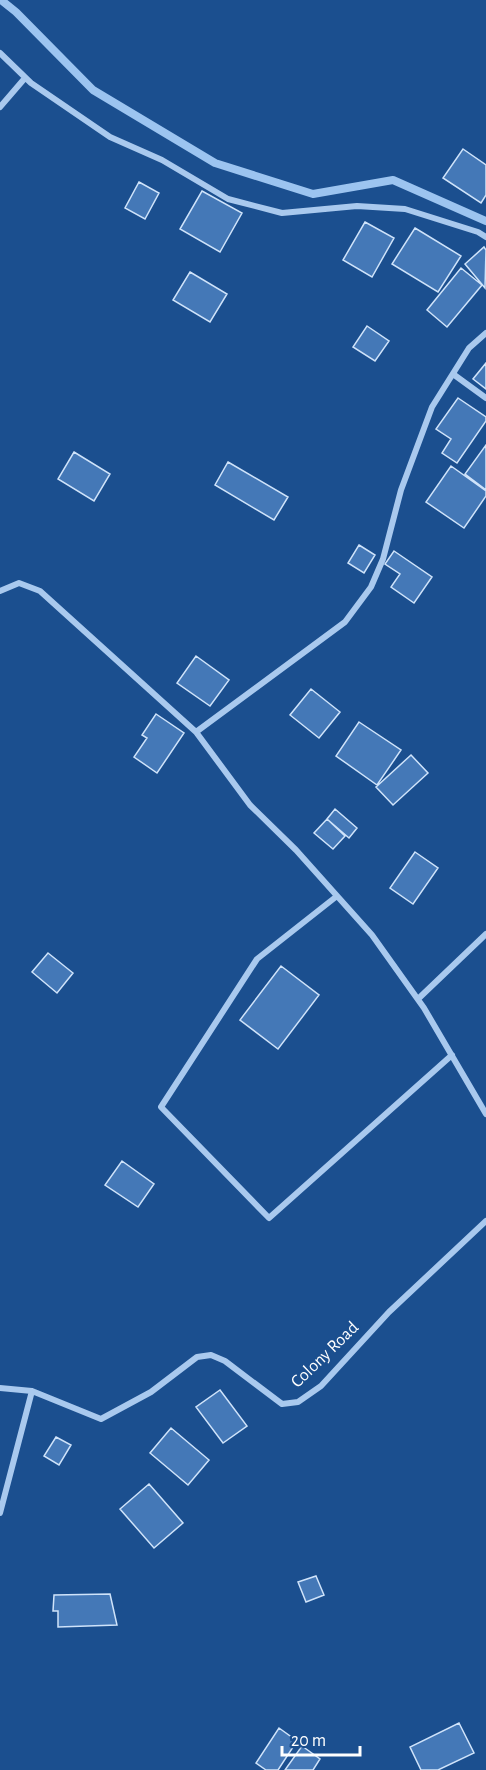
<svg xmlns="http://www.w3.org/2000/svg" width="486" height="1770" font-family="'Alegreya Sans',sans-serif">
  <rect width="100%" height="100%" fill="#1b4f8f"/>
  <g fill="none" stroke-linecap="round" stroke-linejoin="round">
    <path stroke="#9cc4f0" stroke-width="8" d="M 1,0 L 16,12 L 93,90 L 215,163 L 313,194 L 393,180 L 486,221"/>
  </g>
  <path fill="#4478b7" stroke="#cfe3fa" stroke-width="1.5" d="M 463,149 L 486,165 L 486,195 L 481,203 L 443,178 Z
    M 139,182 L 159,193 L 145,219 L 125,208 Z
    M 202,191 L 242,213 L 220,252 L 180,229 Z
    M 365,222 L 394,238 L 372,277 L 343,260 Z
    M 415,228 L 461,256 L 438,292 L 392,264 Z
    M 484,247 L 486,250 L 485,288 L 465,264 Z
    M 461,268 L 482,285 L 447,327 L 427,310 Z
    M 190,272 L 227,294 L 210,322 L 173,300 Z
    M 367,326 L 389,341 L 375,361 L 353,347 Z
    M 486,363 L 486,389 L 473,379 Z
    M 458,398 L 486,417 L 486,421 L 457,463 L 442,453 L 451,439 L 436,429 Z
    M 486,445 L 486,490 L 465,474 Z
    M 74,452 L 110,474 L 94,501 L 58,479 Z
    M 228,462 L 288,497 L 274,520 L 215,485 Z
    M 451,466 L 486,491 L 486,496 L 464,528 L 426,502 Z
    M 359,545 L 375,555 L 364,573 L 348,563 Z
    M 394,551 L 432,577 L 414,603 L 391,587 L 400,574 L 385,564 Z
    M 196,656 L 229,680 L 210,706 L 177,683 Z
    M 311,689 L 340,712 L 319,738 L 290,715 Z
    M 156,714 L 184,733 L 157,773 L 134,757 L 147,738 L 142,735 Z
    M 359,722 L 401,750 L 377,785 L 336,756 Z
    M 411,755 L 428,773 L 393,805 L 376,787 Z
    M 335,809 L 357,828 L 349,838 L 327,819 Z
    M 327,819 L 345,836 L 333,849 L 314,833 Z
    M 415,852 L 438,868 L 413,904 L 390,888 Z
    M 48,953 L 73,973 L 57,993 L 32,972 Z
    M 281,966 L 319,995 L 278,1049 L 240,1020 Z
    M 122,1161 L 154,1184 L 138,1207 L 105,1185 Z
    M 220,1390 L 247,1426 L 223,1443 L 196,1407 Z
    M 171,1428 L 209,1460 L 188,1485 L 150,1453 Z
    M 56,1437 L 71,1445 L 59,1465 L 44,1456 Z
    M 149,1484 L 183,1523 L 154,1548 L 120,1509 Z
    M 316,1576 L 324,1595 L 306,1602 L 298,1582 Z
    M 110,1594 L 117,1625 L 58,1627 L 58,1611 L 53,1611 L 54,1595 Z
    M 459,1723 L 474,1753 L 438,1770 L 421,1770 L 410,1747 Z
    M 279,1728 L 297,1741 L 278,1770 L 266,1770 L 256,1763 Z
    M 302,1746 L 320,1759 L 313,1770 L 285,1770 Z"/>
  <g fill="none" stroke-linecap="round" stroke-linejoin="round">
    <path stroke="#a9c9ee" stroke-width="6" d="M 0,53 L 31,83 L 110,137 L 162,160 L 228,199 L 282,213 L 357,206 L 405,209 L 478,232 L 486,237
      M 0,107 L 25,78
      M 453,374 L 486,398
      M 0,591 L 19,583 L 40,591 L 196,732 L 250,805 L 296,850 L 372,935 L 424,1008 L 486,1114
      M 196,732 L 345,622 L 371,587 L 383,559 L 401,490 L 432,407 L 469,348 L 486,333
      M 337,896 L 257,959 L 161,1107 L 269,1218 L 452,1055
      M 418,999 L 486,934
      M 0,1388 L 32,1391 L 101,1419 L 151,1392 L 197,1357 L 211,1355 L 225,1361 L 282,1404 L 298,1402 L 321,1386 L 389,1312 L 486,1221
      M 0,1513 L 32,1391"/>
  </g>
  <g text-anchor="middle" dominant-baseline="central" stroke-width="4.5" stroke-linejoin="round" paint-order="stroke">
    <g font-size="18" fill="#fff" stroke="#1b4f8f">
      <text transform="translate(325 1355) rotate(-44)">Colony Road</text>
    </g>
  </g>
  <path d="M282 1746v9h78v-9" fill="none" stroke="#ffffff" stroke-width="3"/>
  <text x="291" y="1746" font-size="18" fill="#ffffff" stroke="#1b4f8f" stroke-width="4.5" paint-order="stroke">20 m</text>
</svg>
